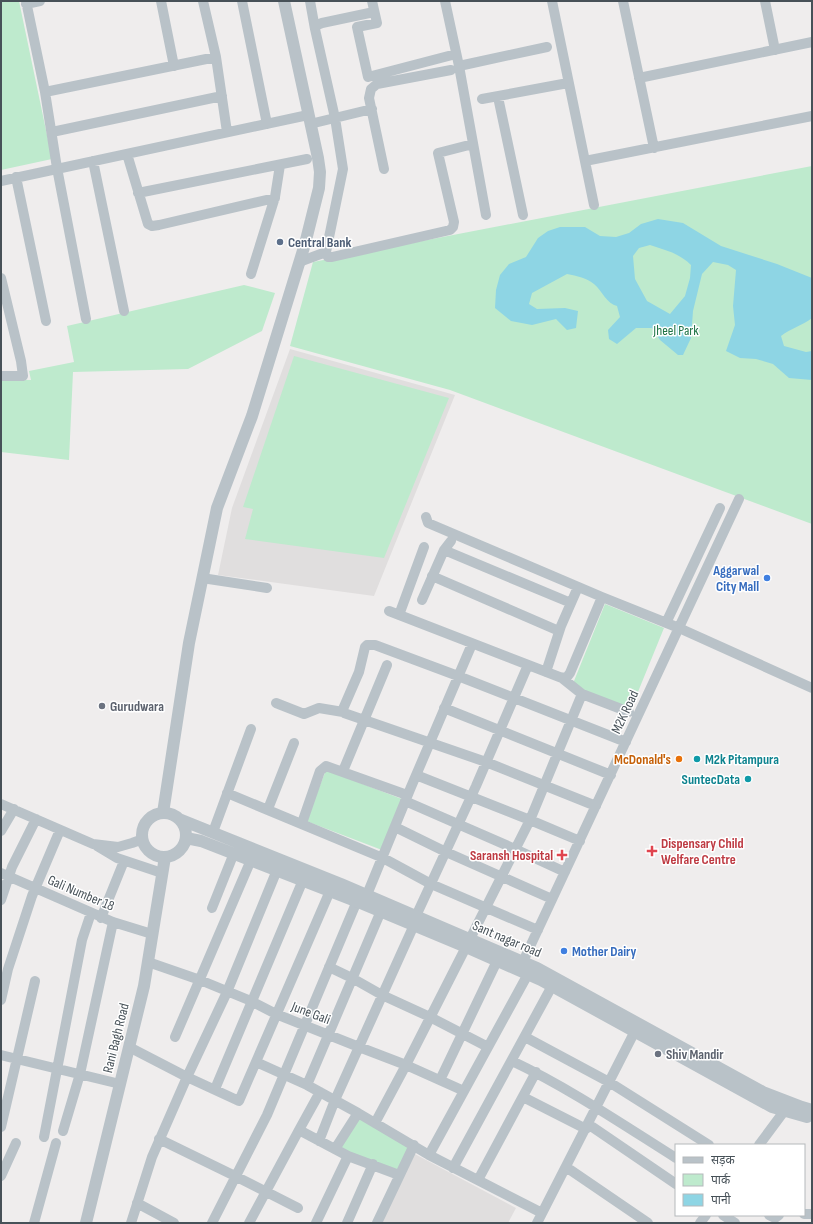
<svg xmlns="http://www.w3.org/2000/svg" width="813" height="1224" font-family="'Sofia Sans Condensed','Noto Sans Devanagari',sans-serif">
  <rect width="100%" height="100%" fill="#efeded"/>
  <path fill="#e0dede" d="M 290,349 L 455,395 L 374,596 L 218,575 L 232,508 Z
    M 413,1153 L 516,1208 L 508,1223 L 382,1223 Z"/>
  <path fill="#beeacd" d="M 1,1 L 19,1 L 52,159 L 1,170 Z
    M 812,166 L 812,524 L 450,390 L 290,346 L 313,262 Z
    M 244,285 L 275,293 L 262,331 L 188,369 L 73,372 L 69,460 L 1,452 L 1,379 L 31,380 L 29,371 L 74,362 L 67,326 Z
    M 294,356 L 449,398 L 384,558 L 245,539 L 253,509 L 243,507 Z
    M 605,604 L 664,628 L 631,709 L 572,686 Z
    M 326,770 L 402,799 L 382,850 L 306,821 Z
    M 359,1115 L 411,1145 L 397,1173 L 338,1148 Z"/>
  <path fill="#8ed5e4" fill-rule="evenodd" d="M 658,219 L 683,223 L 721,246 L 777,264 L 812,278 L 812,318 C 802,326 791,328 781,336 L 784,346 L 806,352 L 812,351 L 812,380 L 789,378 L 773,364 L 756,359 L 740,358 L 726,351 L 735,325 L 733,306 L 736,270 L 728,265 L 713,262 L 702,274 L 693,311 L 691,338 L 683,355 L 678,355 L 660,340 L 652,328 L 636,328 L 617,344 L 609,339 L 608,330 L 620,317 L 617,306 C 607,304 602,291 594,284 C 587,278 577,276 567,274 L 532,293 L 529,304 L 537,309 L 565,308 L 578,311 L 576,328 L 567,330 L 556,319 L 532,325 L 511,321 L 495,308 L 496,290 L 500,275 L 509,264 L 526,257 L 538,238 L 548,231 L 560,227 L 585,227 L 600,236 L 616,237 L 629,233 L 641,224 ZM 650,245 C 665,250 679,253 691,265 L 690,278 L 685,296 L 670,314 L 647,301 L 635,279 L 633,256 L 639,248 Z"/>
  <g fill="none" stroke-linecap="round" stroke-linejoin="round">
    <path stroke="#b9c2c8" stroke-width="10" d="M 26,1 L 45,92 L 57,168 L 86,319
      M 161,1 L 174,66
      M 203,1 L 216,57 L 227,132
      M 242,1 L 267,124
      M 310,1 L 315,29
      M 372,1 L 377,23 L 357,27 L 368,77 L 456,54
      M 445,1 L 459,66 L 486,215
      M 552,1 L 594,205
      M 623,1 L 654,148
      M 765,1 L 775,50
      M 26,4 L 40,1
      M 374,12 L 322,23 L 317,25 L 315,29 L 335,118 L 343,169 L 326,252 L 328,257 L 332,257 L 450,230 L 453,227 L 454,222 L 438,153 L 473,144
      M 459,66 L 547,47
      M 639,78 L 812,42
      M 45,92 L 216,57
      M 498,97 L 523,215
      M 482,99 L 568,83
      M 310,124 L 372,109
      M 52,132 L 222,96
      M 127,154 L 148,224 L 152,226 L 159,225 L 275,198
      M 93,161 L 124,311
      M 585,161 L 812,116
      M 384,169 L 369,98 L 371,89 L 377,84 L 451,70
      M 16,177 L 46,321
      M 1,181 L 308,115
      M 138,193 L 307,159
      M 299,262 L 326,252
      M 251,274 L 275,197 L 280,165
      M 1,278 L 21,361 L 23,376 L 1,376
      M 426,517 L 428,523 L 602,597 L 679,628 L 812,688
      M 444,550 L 571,603
      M 432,576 L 559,631
      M 202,578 L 267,588
      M 422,600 L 444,550 L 451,541
      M 389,611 L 562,678 L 567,677 L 570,673 L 602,597
      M 399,615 L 424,547
      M 666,623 L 720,508
      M 546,672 L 561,626 L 578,587
      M 562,678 L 582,694 L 629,712
      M 276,703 L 304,714 L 319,708 L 343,712
      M 444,708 L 611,775
      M 343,771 L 387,665
      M 416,775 L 530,820 L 580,841
      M 227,793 L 383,858 L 431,884 L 538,930
      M 405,801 L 515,849 L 565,872
      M 1,804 L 93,844 L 118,847 L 132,843 L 143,839
      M 596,806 L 486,762 L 344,713 L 343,709 L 359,672 L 365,647 L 367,645 L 375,645 L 458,676 L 626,742
      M 268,809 L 294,743
      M 302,823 L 320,771 L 326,766 L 407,795
      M 395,827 L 446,852 L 552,899
      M 1,831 L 14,809
      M 213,832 L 251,729
      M 97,846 L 117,858 L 162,873
      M 1,873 L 113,922 L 152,934
      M 1,900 L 12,867 L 36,819
      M 364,902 L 411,787 L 472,644
      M 212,908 L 234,853
      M 416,916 L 476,786 L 528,665
      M 101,918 L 124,861
      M 470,939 L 530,820 L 582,694
      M 148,962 L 200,980 L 251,1001 L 276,1014 L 359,1047 L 406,1065 L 464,1091
      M 329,967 L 352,978 L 382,995 L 430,1017 L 488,1047
      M 520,968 L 739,499
      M 1,1000 L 8,969 L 32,896 L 60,830
      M 175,1037 L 251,860
      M 525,1037 L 609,1082 L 709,1145
      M 129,1047 L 187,1077 L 239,1101 L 330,891
      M 1,1055 L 120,1084
      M 512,1061 C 569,1088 622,1124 676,1158
      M 256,1062 L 307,1085 L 358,1113 L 429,1155 L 542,1213
      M 440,1080 L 497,961
      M 307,1085 L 381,911
      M 215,1089 L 303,880
      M 523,1097 L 586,1129
      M 375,1123 L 406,1065 L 466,947
      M 588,1124 L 676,1184
      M 1,1127 L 35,981
      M 299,1130 L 348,1156 L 399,1175
      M 63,1131 L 80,1074 L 113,922
      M 44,1137 L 82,940 L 91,913
      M 159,1139 L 235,1176 L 298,1208
      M 319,1141 L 335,1100 L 414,925
      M 759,1145 L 785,1110
      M 335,1149 L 358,1113
      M 429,1155 L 528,974
      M 566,1167 L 648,1223
      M 453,1168 L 552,986
      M 1,1176 L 16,1143
      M 478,1180 L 536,1072
      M 137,1203 L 174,1223
      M 804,1214 L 812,1214
      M 723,1215 L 735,1223
      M 769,1215 L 775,1218 L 779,1215
      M 34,1223 L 56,1143
      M 131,1223 L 152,1157 L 187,1077 L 227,992 L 277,870
      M 212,1223 L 267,1115 L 357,901
      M 249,1223 L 299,1130 L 320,1092
      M 316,1223 L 348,1156
      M 347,1223 L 373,1164
      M 377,1223 L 414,1145
      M 537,1223 L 635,1031
      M 700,1223 L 706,1215"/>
    <path stroke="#b9c2c8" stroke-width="12" d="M 163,813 L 189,643 L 217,508 L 252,416 L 305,244 L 319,188 L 320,172 L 318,158 L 284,1
      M142 835a22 22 0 1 1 44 0a22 22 0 1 1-44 0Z
      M 179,819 L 341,884 L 537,968 L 763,1092 L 802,1107 L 812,1110
      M 186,838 L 201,841 L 363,904 L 466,947 L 541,980 L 772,1107 L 807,1117
      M 86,1223 L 144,986 L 165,857"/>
  </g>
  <circle fill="#5c6f8a" stroke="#fff" stroke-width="1.5" cx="280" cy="242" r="4"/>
  <g fill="#3f7fe0" stroke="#fff" stroke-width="1.5">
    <circle cx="767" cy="578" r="4"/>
    <circle cx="564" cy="951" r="4"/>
  </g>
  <g fill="#6b7280" stroke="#fff" stroke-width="1.5">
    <circle cx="102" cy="706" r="4"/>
    <circle cx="658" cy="1054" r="4"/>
  </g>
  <circle fill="#e8710a" stroke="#fff" stroke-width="1.5" cx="679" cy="759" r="4"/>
  <g fill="#0f9aa8" stroke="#fff" stroke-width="1.5">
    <circle cx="697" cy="759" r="4"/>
    <circle cx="748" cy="779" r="4"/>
  </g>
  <g fill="#e0444e" stroke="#fff" stroke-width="1.5">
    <path d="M650 845h4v4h4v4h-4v4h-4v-4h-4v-4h4z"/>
    <path d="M560 849h4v4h4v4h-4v4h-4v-4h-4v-4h4z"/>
  </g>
  <g text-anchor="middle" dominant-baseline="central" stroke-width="3" stroke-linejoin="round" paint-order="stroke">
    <g font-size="14" font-weight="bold" fill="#4e5e75" stroke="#fff" text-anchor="start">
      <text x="288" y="242">Central Bank</text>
    </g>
    <g font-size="14" fill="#1e7345" stroke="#fff">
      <text x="676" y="330">Jheel Park</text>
    </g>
    <g font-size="14" font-weight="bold" fill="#366cbe" stroke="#fff" text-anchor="end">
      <text x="759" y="570">Aggarwal<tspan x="759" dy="16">City Mall</tspan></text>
      <text x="572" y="951" text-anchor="start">Mother Dairy</text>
    </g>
    <g font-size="14" font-weight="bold" fill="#5b616d" stroke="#fff" text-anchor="start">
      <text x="110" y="706">Gurudwara</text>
      <text x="666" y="1054">Shiv Mandir</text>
    </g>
    <g font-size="14" fill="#475158" stroke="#fff">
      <text transform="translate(625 712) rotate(-65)">M2K Road</text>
      <text transform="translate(81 893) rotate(23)">Gali Number 18</text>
      <text transform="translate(507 939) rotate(23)">Sant nagar road</text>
      <text transform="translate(311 1013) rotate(21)">June Gali</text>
      <text transform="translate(116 1038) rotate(-76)">Rani Bagh Road</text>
    </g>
    <g font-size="14" font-weight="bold" fill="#c56008" stroke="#fff" text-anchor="end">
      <text x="671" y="759">McDonald's</text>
    </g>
    <g font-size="14" font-weight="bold" fill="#0d838f" stroke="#fff" text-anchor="start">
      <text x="705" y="759">M2k Pitampura</text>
      <text x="740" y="779" text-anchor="end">SuntecData</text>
    </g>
    <g font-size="14" font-weight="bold" fill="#be3a42" stroke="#fff" text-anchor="start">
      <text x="661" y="843">Dispensary Child<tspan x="661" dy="16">Welfare Centre</tspan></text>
      <text x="553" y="855" text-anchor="end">Saransh Hospital</text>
    </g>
  </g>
  <rect width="813" height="1224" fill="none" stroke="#475158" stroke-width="4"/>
  <rect x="675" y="1144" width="130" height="72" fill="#ffffff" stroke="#b5b9bc"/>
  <rect x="683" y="1157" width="20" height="6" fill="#b9c2c8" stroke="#b5b9bc"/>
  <text x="711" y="1164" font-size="12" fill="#475158">सड़क</text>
  <rect x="683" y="1174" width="20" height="12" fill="#beeacd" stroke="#b5b9bc"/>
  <text x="711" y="1184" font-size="12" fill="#475158">पार्क</text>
  <rect x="683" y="1194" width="20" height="12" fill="#8ed5e4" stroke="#b5b9bc"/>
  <text x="711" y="1204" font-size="12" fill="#475158">पानी</text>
</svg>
